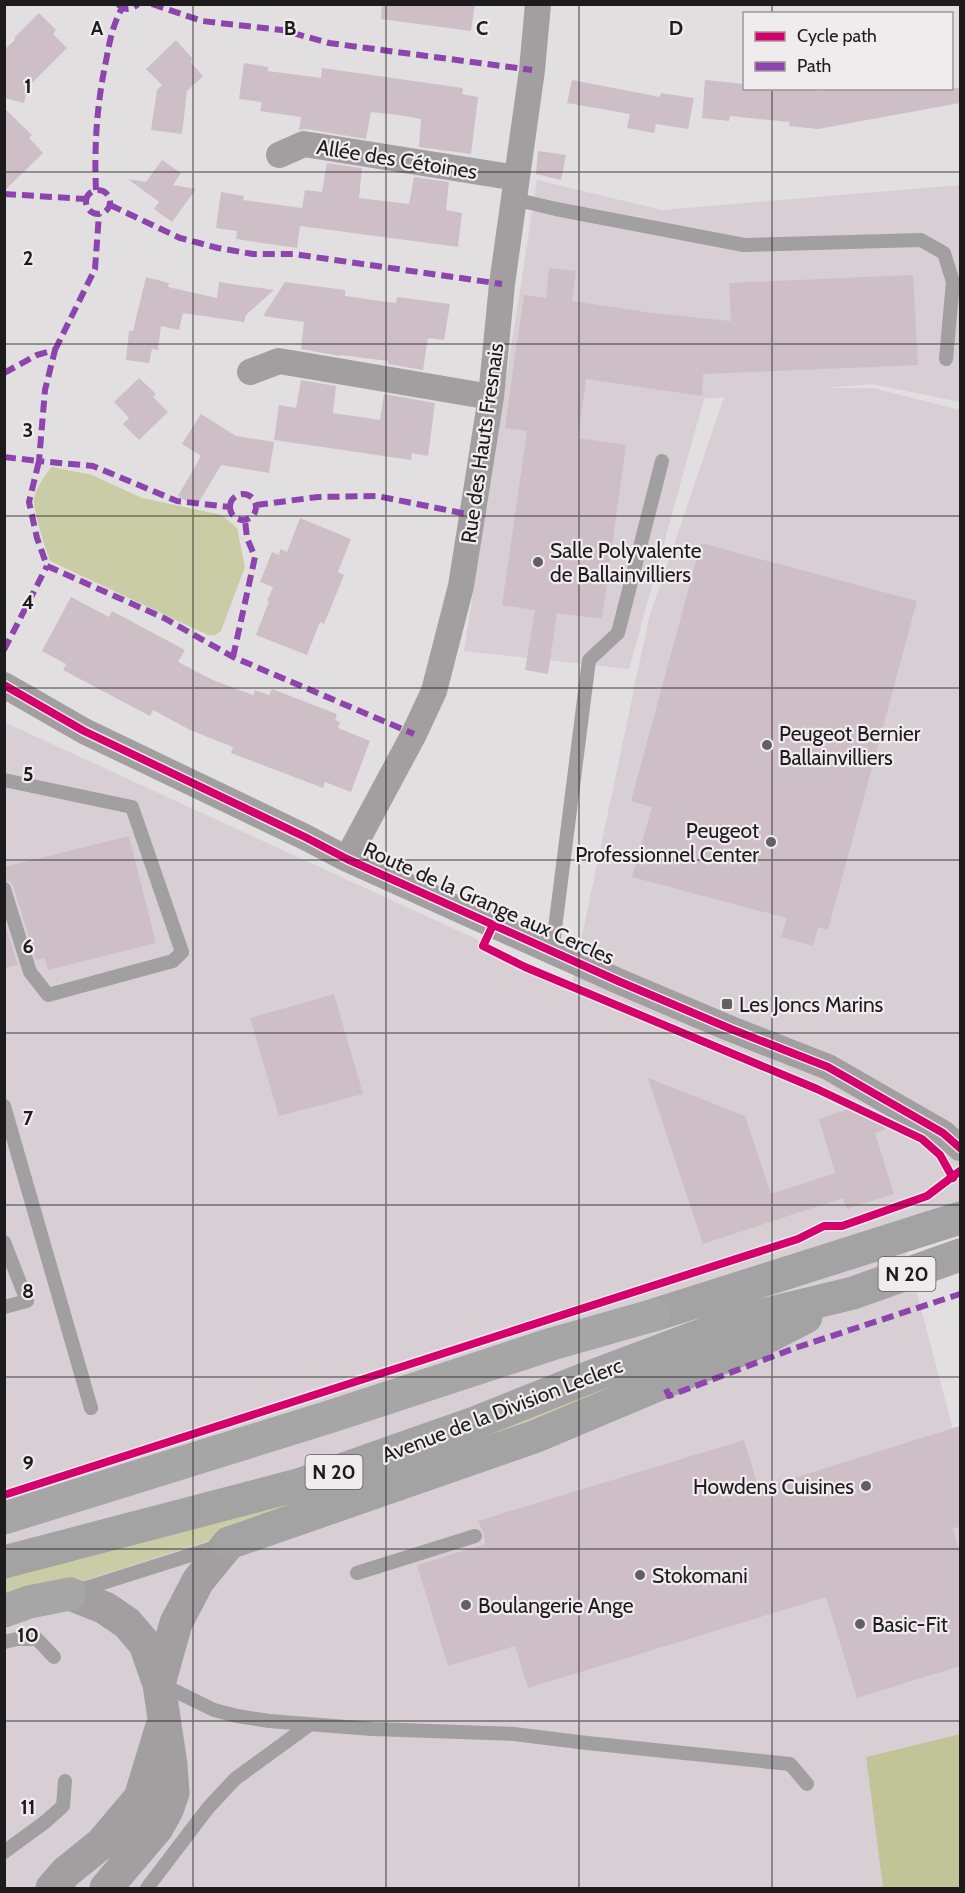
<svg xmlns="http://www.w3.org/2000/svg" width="965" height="1893" font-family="Cabin,sans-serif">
  <rect width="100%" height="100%" fill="#e2dfe0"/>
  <path fill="#d7cfd3" d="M 537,180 L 662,210 L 960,185 L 960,402 L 872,384 L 826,388 L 873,388 L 960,410 L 960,1218 L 902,1237 L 960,1456 L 960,1734 L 866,1757 L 883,1888 L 5,1888 L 4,722 L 572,983 L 649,618 L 724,397 L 704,399 L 629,669 L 464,651 Z"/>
  <path fill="#c9cca4" d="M 52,467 L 92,475 L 142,498 L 222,515 L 237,528 L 245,567 L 221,631 L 215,635 L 208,635 L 50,561 C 45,546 34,515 34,500 C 34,492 46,472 52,467 Z
    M 649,1371 L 651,1379 L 361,1491 L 5,1606 L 4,1576 Z"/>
  <path fill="#c0c496" d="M 960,1734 L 960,1888 L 883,1888 L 866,1757 Z"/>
  <path fill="#cebfc7" d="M 382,4 L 475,4 L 471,31 L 381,19 Z
    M 39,13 L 56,30 L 53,34 L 67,48 L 28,87 L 24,103 L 4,98 L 4,50 L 15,40 L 14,38 Z
    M 176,40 L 192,58 L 191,63 L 203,76 L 187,91 L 182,134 L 151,130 L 157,90 L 162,85 L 146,69 Z
    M 244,63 L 268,67 L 268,71 L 321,78 L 322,68 L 463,88 L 462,94 L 478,97 L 471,154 L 419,147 L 421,119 L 398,115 L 371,112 L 366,139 L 306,129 L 299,130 L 301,117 L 260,111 L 262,102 L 239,99 Z
    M 572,80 L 660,97 L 661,93 L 694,98 L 688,129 L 656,124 L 654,133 L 627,128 L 630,114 L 567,103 Z
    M 705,80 L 744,84 L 744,88 L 796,88 L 821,91 L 835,88 L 960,88 L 960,103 L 818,129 L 789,126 L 790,122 L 730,116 L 729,121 L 702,118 Z
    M 4,108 L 32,135 L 29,138 L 43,153 L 4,191 Z
    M 538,151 L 566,155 L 561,180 L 536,174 Z
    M 162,160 L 181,173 L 173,185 L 196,189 L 172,222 L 154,209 L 159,202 L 128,179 L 146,182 Z
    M 327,163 L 362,168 L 359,198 L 409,204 L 414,177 L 449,182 L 446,210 L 462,213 L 458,247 L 300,226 L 297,248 L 236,239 L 237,231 L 216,228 L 221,192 L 244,196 L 243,200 L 302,208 L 300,221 L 305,190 L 322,192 Z
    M 549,268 L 576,271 L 572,301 L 652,313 L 731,321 L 729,283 L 913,275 L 918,365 L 703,374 L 702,396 L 586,379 L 578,438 L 626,445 L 602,619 L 557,613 L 548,674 L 525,670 L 535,610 L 502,605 L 527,431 L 505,428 L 513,369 L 524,295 L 546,298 Z
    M 146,277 L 169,283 L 168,287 L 217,298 L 219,282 L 274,290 L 246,315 L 244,322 L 183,313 L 179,330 L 161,326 L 158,350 L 152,349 L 149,363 L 126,360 L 129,331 L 133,331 Z
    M 285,282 L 345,290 L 345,296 L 373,300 L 396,303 L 397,297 L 450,304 L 444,340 L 428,338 L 423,370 L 388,364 L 388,361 L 341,355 L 340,356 L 301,349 L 304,322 L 263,316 Z
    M 139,378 L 156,394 L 153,397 L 168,412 L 139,440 L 123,424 L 129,418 L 114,402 Z
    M 301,380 L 336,386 L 333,413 L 380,420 L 384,394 L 435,403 L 428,456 L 412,453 L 411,460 L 274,440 L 279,405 L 296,408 Z
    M 201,414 L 236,436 L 274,442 L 269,473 L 221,465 L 196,507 L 178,496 L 201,456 L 182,444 Z
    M 300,518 L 351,539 L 338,572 L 344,575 L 324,624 L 320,622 L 307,655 L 256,635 L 269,601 L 267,601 L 273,587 L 260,582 L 272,552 L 279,555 L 280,549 L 287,552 Z
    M 701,543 L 917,601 L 828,930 L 818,927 L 813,946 L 781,937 L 787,918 L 632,877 L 652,807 L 631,801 Z
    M 71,597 L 109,617 L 112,611 L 185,650 L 178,662 L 213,680 L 253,695 L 255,690 L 269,695 L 272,689 L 337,714 L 335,720 L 340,722 L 338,728 L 370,741 L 351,792 L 325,782 L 323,788 L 231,753 L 233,747 L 190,730 L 153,710 L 150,716 L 63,670 L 66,664 L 42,651 Z
    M 129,836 L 156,943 L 48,970 L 45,958 L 36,960 L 13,886 L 10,882 L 4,880 L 4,867 Z
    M 4,921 L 18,965 L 4,968 Z
    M 334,994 L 363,1094 L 279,1116 L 250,1018 Z
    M 648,1078 L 745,1116 L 771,1194 L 835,1173 L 819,1119 L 851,1108 L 867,1115 L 890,1127 L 875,1133 L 894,1194 L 847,1209 L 843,1198 L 703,1244 Z
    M 960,1426 L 960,1527 L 953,1528 L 960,1553 L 960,1666 L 857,1698 L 826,1597 L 528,1688 L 515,1646 L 448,1666 L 417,1565 L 485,1544 L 484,1534 L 478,1521 L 744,1440 L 759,1489 Z"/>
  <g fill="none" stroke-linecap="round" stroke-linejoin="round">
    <path stroke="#a19f9f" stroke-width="14" d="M 514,199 L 556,209 L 744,245 L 921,240 L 944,253 L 953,282 L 946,359
      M 4,780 L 132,807 L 182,952 L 173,961 L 48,995 L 30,972 L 4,889
      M 552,952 L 589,660 L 618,633 L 662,461
      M 4,1106 L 91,1408
      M 4,1242 L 27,1301 L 4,1307
      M 357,1573 L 475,1536
      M 77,1591 L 216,1547
      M 4,1642 L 17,1639 L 37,1639 L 54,1657
      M 161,1684 L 214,1710 L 237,1716 L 269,1721 L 372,1729 L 514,1734 L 587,1743 L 790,1764 L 807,1784
      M 4,1852 L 45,1822 L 63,1806 L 65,1781
      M 147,1888 L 208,1808 L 235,1779 L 309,1725"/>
    <path stroke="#a19f9f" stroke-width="26" d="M 279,155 L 304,144 L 517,178
      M 250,372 L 279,361 L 491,397
      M 4,685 L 84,731 L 305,837 L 347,859 L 618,981 L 731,1029 L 828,1067 L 943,1133 L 960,1148
      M 347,859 L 414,734 L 434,691 L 461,586 L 491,397 L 502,284 L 532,70 L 538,4"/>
    <path stroke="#a19f9f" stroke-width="33" d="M 70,1594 L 105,1608 L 127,1623 L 145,1644 L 159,1684 L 171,1765 L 173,1793 L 167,1810 L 157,1828 L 106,1888
      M 159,1684 L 176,1623 L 198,1581 L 229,1543
      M 52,1888 L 66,1872 L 102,1843 L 140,1798 L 161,1729"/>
    <path stroke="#a4a3a4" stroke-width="33" d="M 654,1315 L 960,1218
      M 229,1543 L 534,1437 L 750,1346 L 806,1317
      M 4,1562 L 298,1485 L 477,1422 L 587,1378 L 739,1321 L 853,1293 L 960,1255"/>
    <path stroke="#a6a6a6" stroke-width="33" d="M 4,1518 L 332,1416 L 552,1344 L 654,1315
      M 4,1611 L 29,1602 L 70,1594"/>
    <path stroke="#8e44ad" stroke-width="6" stroke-dasharray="12 6" stroke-linecap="butt" d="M 118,4 C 124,11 131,10 138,4
      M 152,4 L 202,21 L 282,30 L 329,43 L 532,70
      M86 202a12 12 0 1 1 24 0a12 12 0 1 1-24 0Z
      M 96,190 C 94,146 97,103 106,61 C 110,40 112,27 122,8
      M 4,194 L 86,199
      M 110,205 L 180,238 L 218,248 L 253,254 L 293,254 L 502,284
      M 55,350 L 95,269 L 99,214
      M 4,373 L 37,355 L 55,350 L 45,390 L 39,461 L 93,466 L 177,501 L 230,507
      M 4,457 L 39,461 L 29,502 L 37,538 L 47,566 L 164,618 L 233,657 L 414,734
      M230 507a13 13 0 1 1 26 0a13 13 0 1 1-26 0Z
      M 256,505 L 318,497 L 377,496 L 472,515
      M 4,650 L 47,566
      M 233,657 L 255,557 L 247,538 L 245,520
      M 666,1389 L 669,1396 L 795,1348 L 960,1294"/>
    <defs>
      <path id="cycleway" d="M 4,685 L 84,731 L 305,837 L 347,859 L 618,981 L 731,1029 L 828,1067 L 943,1133 L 960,1148
        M 493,925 L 483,946 L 525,967 L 817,1089 L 922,1139 L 940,1155 L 953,1178
        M 4,1495 L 798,1239 L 824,1226 L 842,1226 L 927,1196 L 960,1171"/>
    </defs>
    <use href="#cycleway" stroke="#f0ebed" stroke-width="11"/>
    <use href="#cycleway" stroke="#d6006c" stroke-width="8"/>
  </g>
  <path fill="none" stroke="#1d1b1c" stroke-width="1.5" stroke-opacity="0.55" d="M 193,4 L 193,1888M 386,4 L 386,1888M 579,4 L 579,1888M 772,4 L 772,14M 772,88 L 772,1888M 4,172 L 960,172M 4,344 L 960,344M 4,516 L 960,516M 4,688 L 960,688M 4,860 L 960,860M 4,1033 L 960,1033M 4,1205 L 960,1205M 4,1377 L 960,1377M 4,1549 L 960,1549M 4,1721 L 960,1721"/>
  <g fill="#626061" stroke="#f0ebed" stroke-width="2">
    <circle cx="538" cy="562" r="6"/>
    <circle cx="767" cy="745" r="6"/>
    <circle cx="771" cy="842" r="6"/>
    <rect x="721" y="998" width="12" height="12" rx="3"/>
    <circle cx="866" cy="1486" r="6"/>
    <circle cx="640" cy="1575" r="6"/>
    <circle cx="466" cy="1605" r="6"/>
    <circle cx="860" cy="1624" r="6"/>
  </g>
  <g text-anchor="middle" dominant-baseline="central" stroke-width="4.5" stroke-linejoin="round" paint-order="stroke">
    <g fill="#f0ebed" stroke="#5c595b" stroke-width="1.5">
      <rect x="878.5" y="1257" width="57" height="34" rx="4.5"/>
      <rect x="305.5" y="1455" width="57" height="34" rx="4.5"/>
    </g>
    <g font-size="20" font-weight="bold" fill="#1d1b1c">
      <text x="907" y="1274">N 20</text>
      <text x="334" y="1472">N 20</text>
    </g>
    <g font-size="21" fill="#1d1b1c" stroke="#f0ebed">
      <text transform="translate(397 159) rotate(9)">Allée des Cétoines</text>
      <text transform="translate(482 443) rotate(-82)">Rue des Hauts Fresnais</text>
      <text transform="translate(489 903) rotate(24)">Route de la Grange aux Cercles</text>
      <text transform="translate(502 1410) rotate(-21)">Avenue de la Division Leclerc</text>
    </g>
    <g font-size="21" fill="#1d1b1c" stroke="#f0ebed" text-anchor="start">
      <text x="550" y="550">Salle Polyvalente<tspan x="550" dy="24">de Ballainvilliers</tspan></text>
      <text x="779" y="733">Peugeot Bernier<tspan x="779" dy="24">Ballainvilliers</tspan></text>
      <text x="759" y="830" text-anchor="end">Peugeot<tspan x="759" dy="24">Professionnel Center</tspan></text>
      <text x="739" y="1004">Les Joncs Marins</text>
      <text x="854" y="1486" text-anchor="end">Howdens Cuisines</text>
      <text x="652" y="1575">Stokomani</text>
      <text x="478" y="1605">Boulangerie Ange</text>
      <text x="872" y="1624">Basic-Fit</text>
    </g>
  </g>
  <g font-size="20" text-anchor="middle" font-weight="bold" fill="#1d1b1c" stroke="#f0ebed" stroke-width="4.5" stroke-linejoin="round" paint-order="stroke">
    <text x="97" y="35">A</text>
    <text x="290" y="35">B</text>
    <text x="482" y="35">C</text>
    <text x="676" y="35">D</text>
    <text x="28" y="93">1</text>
    <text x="28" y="265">2</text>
    <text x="28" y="437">3</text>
    <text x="28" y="609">4</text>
    <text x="28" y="781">5</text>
    <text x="28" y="953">6</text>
    <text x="28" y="1125">7</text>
    <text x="28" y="1298">8</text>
    <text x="28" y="1470">9</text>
    <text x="28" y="1642">10</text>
    <text x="28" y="1814">11</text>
  </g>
  <rect width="965" height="1893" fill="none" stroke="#1d1b1c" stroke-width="12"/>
  <rect x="743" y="12" width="210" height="78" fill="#f0ebed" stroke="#9c9899" stroke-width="1.5"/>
  <rect x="755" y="32" width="30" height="9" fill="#d6006c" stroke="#9c9899" stroke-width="1.5"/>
  <text x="797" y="42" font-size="18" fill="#1d1b1c">Cycle path</text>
  <rect x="755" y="62" width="30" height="9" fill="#8e44ad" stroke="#9c9899" stroke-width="1.5"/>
  <text x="797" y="72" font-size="18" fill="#1d1b1c">Path</text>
</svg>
